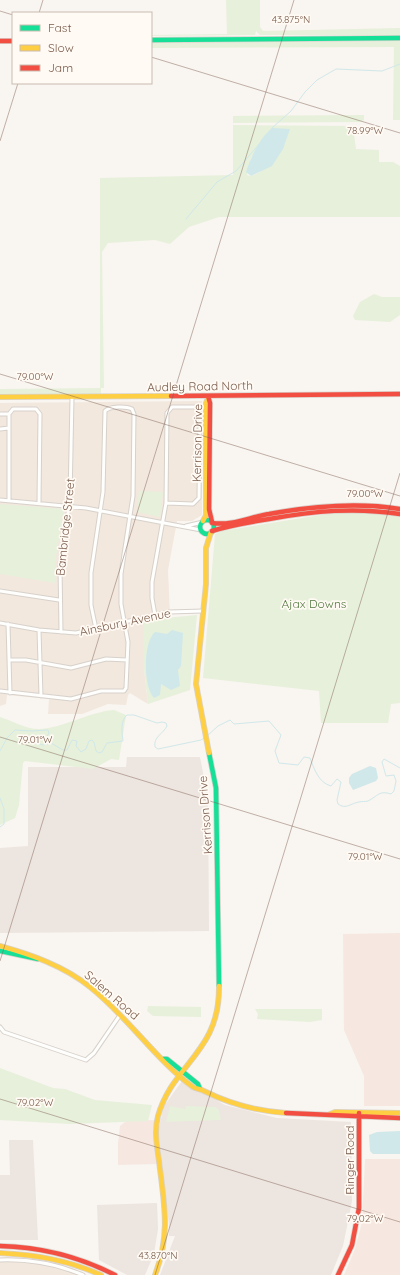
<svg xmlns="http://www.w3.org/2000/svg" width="400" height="1275" font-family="Quicksand,sans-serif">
  <rect width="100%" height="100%" fill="#f9f5f0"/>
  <path fill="#f2e8de" d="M 202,401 L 202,515 L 192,521 L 177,521 L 168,570 L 170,616 L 144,620 L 144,669 L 148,704 L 130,693 L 128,695 L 126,705 L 108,704 L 82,714 L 48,714 L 49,699 L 7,695 L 6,704 L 0,706 L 0,403 Z
    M 0,1258 L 54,1261 L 86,1275 L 0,1275 Z"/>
  <path fill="#f6e8e1" d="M 400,933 L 400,1106 L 364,1106 L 364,1076 L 344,1030 L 343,934 Z
    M 155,1120 L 154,1135 L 158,1164 L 118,1165 L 118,1143 L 120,1126 L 126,1121 Z
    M 365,1159 L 400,1159 L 400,1275 L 344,1275 L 355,1249 L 362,1222 Z"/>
  <path fill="#ede5e0" d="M 127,757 L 200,757 L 208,799 L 209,931 L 0,933 L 0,848 L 28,846 L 28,767 L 126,767 Z
    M 182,1081 L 225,1105 L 277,1118 L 351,1122 L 352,1201 L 343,1246 L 331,1275 L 160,1275 L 175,1236 L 169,1236 L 169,1225 L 158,1130 L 164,1106 Z
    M 9,1140 L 33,1140 L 38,1240 L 0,1240 L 0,1175 L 10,1175 Z
    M 157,1203 L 158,1229 L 154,1254 L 145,1275 L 127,1275 L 99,1260 L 97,1205 Z"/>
  <path fill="#e7f0db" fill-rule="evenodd" d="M 226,0 L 260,0 L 260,27 L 263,31 L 400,28 L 400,35 L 260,35 L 256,31 L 255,35 L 250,35 L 151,36 L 151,35 L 227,34 Z
    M 400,41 L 400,120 L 393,120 L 394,47 L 151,48 L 151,43 Z
    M 364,115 L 364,120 L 360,122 L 233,123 L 233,116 Z
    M 233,125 L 353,126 L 356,149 L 379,150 L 379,162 L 393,162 L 400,166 L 400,217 L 219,217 L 189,227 L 170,244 L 155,240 L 108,243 L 102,252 L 104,388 L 101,388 L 101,394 L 0,395 L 0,389 L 100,388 L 100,178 L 233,175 ZM 268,132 L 260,172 L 251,176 L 247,175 L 251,158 Z
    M 374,294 L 382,297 L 400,297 L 400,315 L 390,322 L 355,320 L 353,316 L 360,302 Z
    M 139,491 L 163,492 L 160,517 L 137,512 Z
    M 0,504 L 64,509 L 55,563 L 55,583 L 0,574 Z
    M 365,512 L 400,517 L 400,703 L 391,704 L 388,723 L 321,723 L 319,691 L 203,678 L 215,534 L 222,531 L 333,513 Z
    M 197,615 L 190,690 L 148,704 L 144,669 L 144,620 Z
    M 114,710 L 126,715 L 119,760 L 111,759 L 93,769 L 25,761 L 23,763 L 19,805 L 15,818 L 0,825 L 0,717 C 13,721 25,729 39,729 C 64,728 88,712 114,710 Z
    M 148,1006 L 201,1007 L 201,1017 L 153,1016 L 147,1011 Z
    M 255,1009 L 322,1009 L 322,1020 L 310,1022 L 257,1019 L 258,1014 Z
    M 0,1068 L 53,1088 L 65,1089 L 95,1100 L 152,1105 L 148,1121 L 70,1124 L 0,1120 Z
    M 170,1106 L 185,1109 L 186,1106 L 216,1107 L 219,1110 L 221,1120 L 166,1122 Z"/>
  <path fill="#d0e8ea" d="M 272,128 L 290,129 L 283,149 L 272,166 L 251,176 L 246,172 C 251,157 259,139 272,128 Z
    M 172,630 L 183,633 L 181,666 L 178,670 L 180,686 L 171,690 L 161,684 L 160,695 L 154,698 C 143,687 143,642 155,632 L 167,634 Z
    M 370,766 L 376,768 L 378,778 L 376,781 L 353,790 L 349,783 L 349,778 L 352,774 Z
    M 400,1131 L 400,1154 L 373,1154 L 370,1151 L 369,1135 L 377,1132 Z"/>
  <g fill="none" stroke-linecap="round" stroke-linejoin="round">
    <path stroke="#d0e8ea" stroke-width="1" d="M 272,128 L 291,111 L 305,92 L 317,80 L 336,69 L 382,71 L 400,64
      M 186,219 L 217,182 L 236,171 L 261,142
      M 207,736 L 218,726 L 230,720 L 234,724 L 269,721 L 281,735 L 275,751 L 279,763 L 298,765 L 304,757 L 310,758 C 314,769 319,783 331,786 L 337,779 L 341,782 L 337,800 L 338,804 C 346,810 351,803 359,802 C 362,801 365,802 368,801 C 378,796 379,790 391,794 L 394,791 L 396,781 L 394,775 L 386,776 L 382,762 L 384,759 L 400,768
      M 0,751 L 7,738 L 15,730 L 32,731 L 48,730 L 49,733 L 46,738 L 37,739 L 36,743 L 43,745 L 51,743 L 63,750 L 67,750 L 72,740 L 77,741 L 76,746 L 81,752 L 86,749 L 89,741 L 92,740 L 94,742 L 96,751 L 99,753 L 102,752 L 107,743 L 123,741 C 122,733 120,721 127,715 L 134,715 L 157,723 L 162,722 L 166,723 L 167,726 C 163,734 153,737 155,747 L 158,749 L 201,740 L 204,738
      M 0,798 L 4,809 L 4,824 L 0,827"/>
    <defs>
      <path id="street" d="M 0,414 L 9,414
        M 0,429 L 9,428
        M 0,500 L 86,508 L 201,530
        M 9,500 L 9,414 L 13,409 L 36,409 L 40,414 L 39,503
        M 186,526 L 203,522
        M 0,591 L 59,600
        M 155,615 L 152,598 L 152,582 L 166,503 L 167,413 L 172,407 L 195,407 L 200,413 L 199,498 L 193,504 L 166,503
        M 0,623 L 39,630 L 76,633 L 169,612 L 203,611
        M 8,624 L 10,693
        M 39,630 L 41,696
        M 61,632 L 60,565 L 70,500 L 72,397
        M 9,660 L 26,660 L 71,668 L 106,659 L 127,660
        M 0,691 L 71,699 L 101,691 L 124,691 L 126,688 L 128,642 L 121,604 L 121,574 L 133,496 L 134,414 L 132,409 C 126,406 110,406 105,411 L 103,492 L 91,573 L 91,605 L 96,629
        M 0,1027 L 4,1032 L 86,1060 L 94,1053 L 120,1015
        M 0,1260 C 28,1259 57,1264 83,1275"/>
      <path id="fast" d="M 151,40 L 400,38
        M200 527a7 7 0 1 1 14 0a7 7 0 1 1-14 0Z
        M 209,753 L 216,788 L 219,986
        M 0,951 L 38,959
        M 163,1059 L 167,1059 L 198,1084 L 200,1089"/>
      <path id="slow" d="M 0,397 L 171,396
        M 203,521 L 206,515 L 206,403 L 208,398
        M 209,753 L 196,684 L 206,584 L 206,548 L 211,532
        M 0,946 C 32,955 64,966 90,987 C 128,1017 155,1059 193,1087 C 196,1089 201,1089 204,1091 C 230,1104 257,1111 286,1113
        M 330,1114 L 335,1112 L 400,1113
        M 0,1253 C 36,1255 68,1260 101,1275
        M 155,1275 C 171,1234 164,1203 159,1161 C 157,1147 154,1130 158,1116 C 173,1063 220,1053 219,986"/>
      <path id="jam" d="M 0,41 L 13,41
        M 171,396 L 400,394
        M 208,396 L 210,403 L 209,509 L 212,522
        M 212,523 C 232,526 250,517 269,514 C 313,506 356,502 400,509
        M 212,531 C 231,525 250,522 269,519 C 314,511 355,507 400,514
        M 286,1113 L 400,1118
        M 0,1246 C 41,1247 78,1256 115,1275
        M 338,1275 L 352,1245 L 359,1208 L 359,1113"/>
    </defs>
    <use href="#street" stroke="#d7d1cb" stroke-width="5"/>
    <use href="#fast" stroke="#d9d2cb" stroke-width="6"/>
    <use href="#slow" stroke="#d9d2cb" stroke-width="6"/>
    <use href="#jam" stroke="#d9d2cb" stroke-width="6"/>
    <use href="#street" stroke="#fefefd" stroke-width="3"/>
    <use href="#fast" stroke="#16e098" stroke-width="4.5"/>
    <use href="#slow" stroke="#ffcf43" stroke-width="4.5"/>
    <use href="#jam" stroke="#f24e42" stroke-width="4.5"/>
  </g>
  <path fill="none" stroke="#7a5c4d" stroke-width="1" stroke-opacity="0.45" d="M 0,11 L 13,15M 39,13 L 43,0M 151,57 L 400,133M 0,141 L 18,83M 0,374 L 400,496M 0,737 L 400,859M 0,961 L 294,0M 0,1099 L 400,1222M 155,1275 L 400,473"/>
  <g text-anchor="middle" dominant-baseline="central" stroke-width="3.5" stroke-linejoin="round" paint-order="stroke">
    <g font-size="12" fill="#7a5c4d" stroke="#fffaf3">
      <text transform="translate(200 386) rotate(-1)">Audley Road North</text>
      <text transform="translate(197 443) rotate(-89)">Kerrison Drive</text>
      <text transform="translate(65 527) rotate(-84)">Bambridge Street</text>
      <text transform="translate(125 622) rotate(-12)">Ainsbury Avenue</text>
      <text transform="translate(205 815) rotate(-94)">Kerrison Drive</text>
      <text transform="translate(112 995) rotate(41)">Salem Road</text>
      <text transform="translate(349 1160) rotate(-90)">Ringer Road</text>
    </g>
    <g font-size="12" fill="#537a41" stroke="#fffaf3">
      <text x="314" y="603">Ajax Downs</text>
    </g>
  </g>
  <g font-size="10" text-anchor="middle" fill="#7a5c4d" stroke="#fffaf3" stroke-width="3.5" stroke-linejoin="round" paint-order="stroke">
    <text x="291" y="23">43.875°N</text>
    <text x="365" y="134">78.99°W</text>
    <text x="35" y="380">79.00°W</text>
    <text x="365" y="497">79.00°W</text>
    <text x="35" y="743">79.01°W</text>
    <text x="365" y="860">79.01°W</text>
    <text x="35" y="1106">79.02°W</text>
    <text x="365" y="1222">79.02°W</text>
    <text x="158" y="1259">43.870°N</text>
  </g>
  <rect x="12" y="12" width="140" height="72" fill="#fffaf3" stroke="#cabbb1"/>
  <rect x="20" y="25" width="20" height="6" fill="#16e098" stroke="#cabbb1"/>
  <text x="48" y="32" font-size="12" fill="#7a5c4d">Fast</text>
  <rect x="20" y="45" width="20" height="6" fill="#ffcf43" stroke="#cabbb1"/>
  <text x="48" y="52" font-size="12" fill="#7a5c4d">Slow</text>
  <rect x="20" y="65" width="20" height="6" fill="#f24e42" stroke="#cabbb1"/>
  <text x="48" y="72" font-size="12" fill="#7a5c4d">Jam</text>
</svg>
